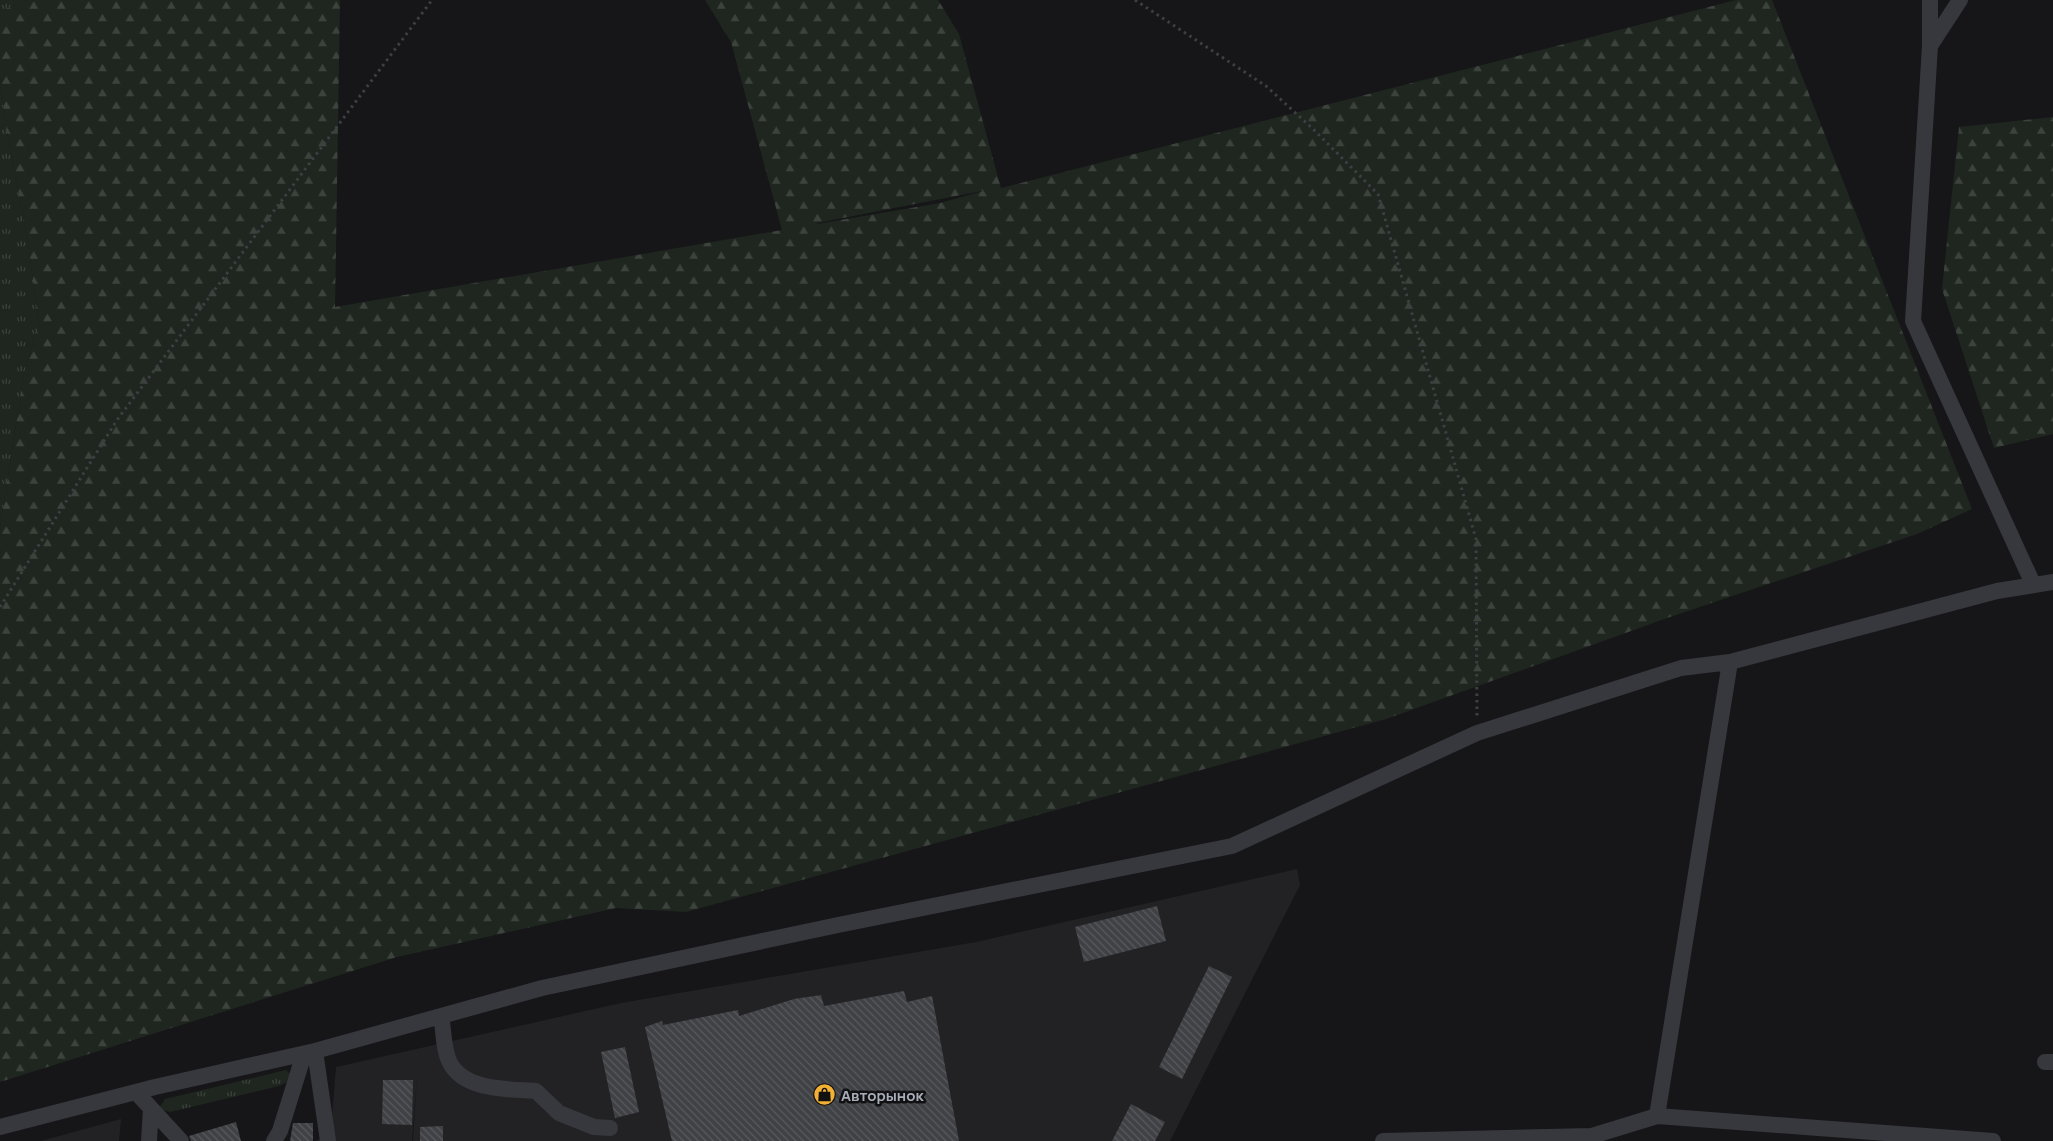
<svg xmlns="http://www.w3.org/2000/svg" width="2053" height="1141" font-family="Manrope,sans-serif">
  <defs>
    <pattern id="grass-tufts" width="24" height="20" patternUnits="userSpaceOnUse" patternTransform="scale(1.25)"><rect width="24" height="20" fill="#1e261f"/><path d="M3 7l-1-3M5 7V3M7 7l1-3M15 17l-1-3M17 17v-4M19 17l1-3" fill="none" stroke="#3c433d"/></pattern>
    <pattern id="forest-firs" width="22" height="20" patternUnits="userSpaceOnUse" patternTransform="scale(1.25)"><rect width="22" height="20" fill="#1e261f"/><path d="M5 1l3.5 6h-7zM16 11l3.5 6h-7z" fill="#3c433d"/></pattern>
    <pattern id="building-back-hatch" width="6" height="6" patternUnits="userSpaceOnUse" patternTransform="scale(1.25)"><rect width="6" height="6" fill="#404145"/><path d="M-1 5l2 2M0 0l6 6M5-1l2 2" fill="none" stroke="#595a5e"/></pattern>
  </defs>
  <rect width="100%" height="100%" fill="#161618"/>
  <path fill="#222225" d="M 1297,869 L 1300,885 L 1170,1141 L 413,1141 L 417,1076 L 412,1141 L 316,1141 L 331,1131 L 336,1067 L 621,1003 L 976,942 Z
    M 121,1119 L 119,1141 L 41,1141 Z"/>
  <path fill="url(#grass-tufts)" d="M 0,0 L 28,0 L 0,11 Z
    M 0,78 L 5,121 L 28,243 L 39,326 L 24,373 L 0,528 Z
    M 286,1070 L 290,1074 L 287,1082 L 279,1086 L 170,1112 L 162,1110 L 160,1107 L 165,1099 Z"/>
  <path fill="url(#forest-firs)" fill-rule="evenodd" d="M 28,0 L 340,0 L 335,307 L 782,230 L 731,42 L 705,0 L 938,0 L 959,34 L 1001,188 L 1736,0 L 1772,0 L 1972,509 L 1917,534 L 1670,617 L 1386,719 L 686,912 L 616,908 L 397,957 L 0,1082 L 0,528 L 24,373 L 39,326 L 28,243 L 5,121 L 0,78 L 0,11 ZM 987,190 L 940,203 L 817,224 L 817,223 Z
    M 2053,117 L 2053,434 L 1994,448 L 1942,289 L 1959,127 Z"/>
  <path fill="url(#building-back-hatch)" d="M 1157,906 L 1166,941 L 1084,962 L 1075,927 Z
    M 1209,966 L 1232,977 L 1182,1079 L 1159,1067 Z
    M 904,991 L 907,1002 L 932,996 L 959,1141 L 672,1141 L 645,1027 L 662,1021 L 663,1025 L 738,1010 L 739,1016 L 794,999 L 821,995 L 824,1006 Z
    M 625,1047 L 639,1112 L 615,1118 L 601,1052 Z
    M 383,1080 L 413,1080 L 412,1125 L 382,1124 Z
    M 1131,1104 L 1165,1122 L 1155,1141 L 1112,1141 Z
    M 236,1122 L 241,1141 L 191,1141 L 189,1136 Z
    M 293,1123 L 313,1123 L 313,1141 L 290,1141 Z
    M 443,1126 L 443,1141 L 420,1141 L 420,1127 Z"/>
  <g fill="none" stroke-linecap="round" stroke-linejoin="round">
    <path stroke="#3d3f44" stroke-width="3" stroke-dasharray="2.5 4" stroke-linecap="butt" d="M 1135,0 L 1266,86 L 1313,129 L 1378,194 L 1476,539 L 1477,718
      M 0,607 L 117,420 L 432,0"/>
    <path stroke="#37383d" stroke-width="16" d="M 1930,0 L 1930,46 L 1913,321 L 2033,584
      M 1930,46 L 1960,0
      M 441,1016 C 444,1030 443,1050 450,1063 C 465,1091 509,1089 536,1091 L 559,1113 L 594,1127 L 610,1128
      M 315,1051 L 328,1141
      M 2045,1062 L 2053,1062
      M 136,1092 L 181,1141
      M 1657,1116 L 1730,662
      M 0,1127 L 155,1087 L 315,1051 L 542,988 L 838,925 L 1232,846 L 1477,733 L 1681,668 L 1730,662 L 1997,591 L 2053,582
      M 149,1141 L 151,1108
      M 274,1141 L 280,1131 L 304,1054
      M 1383,1141 L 1592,1136 L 1657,1116 L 1993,1141"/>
  </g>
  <defs>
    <symbol id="shop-disc" viewBox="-11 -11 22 22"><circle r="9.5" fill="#f2b134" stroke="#111113"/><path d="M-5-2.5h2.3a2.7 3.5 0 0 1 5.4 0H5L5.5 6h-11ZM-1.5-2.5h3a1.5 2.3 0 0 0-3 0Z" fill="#111"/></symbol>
  </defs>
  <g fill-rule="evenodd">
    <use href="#shop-disc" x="812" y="1082" width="25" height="25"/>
  </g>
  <g text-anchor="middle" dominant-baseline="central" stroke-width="5" stroke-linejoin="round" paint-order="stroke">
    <g font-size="15" font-weight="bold" fill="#a8adb8" stroke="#111113" text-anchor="start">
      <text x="841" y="1095">Авторынок</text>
    </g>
  </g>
</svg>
